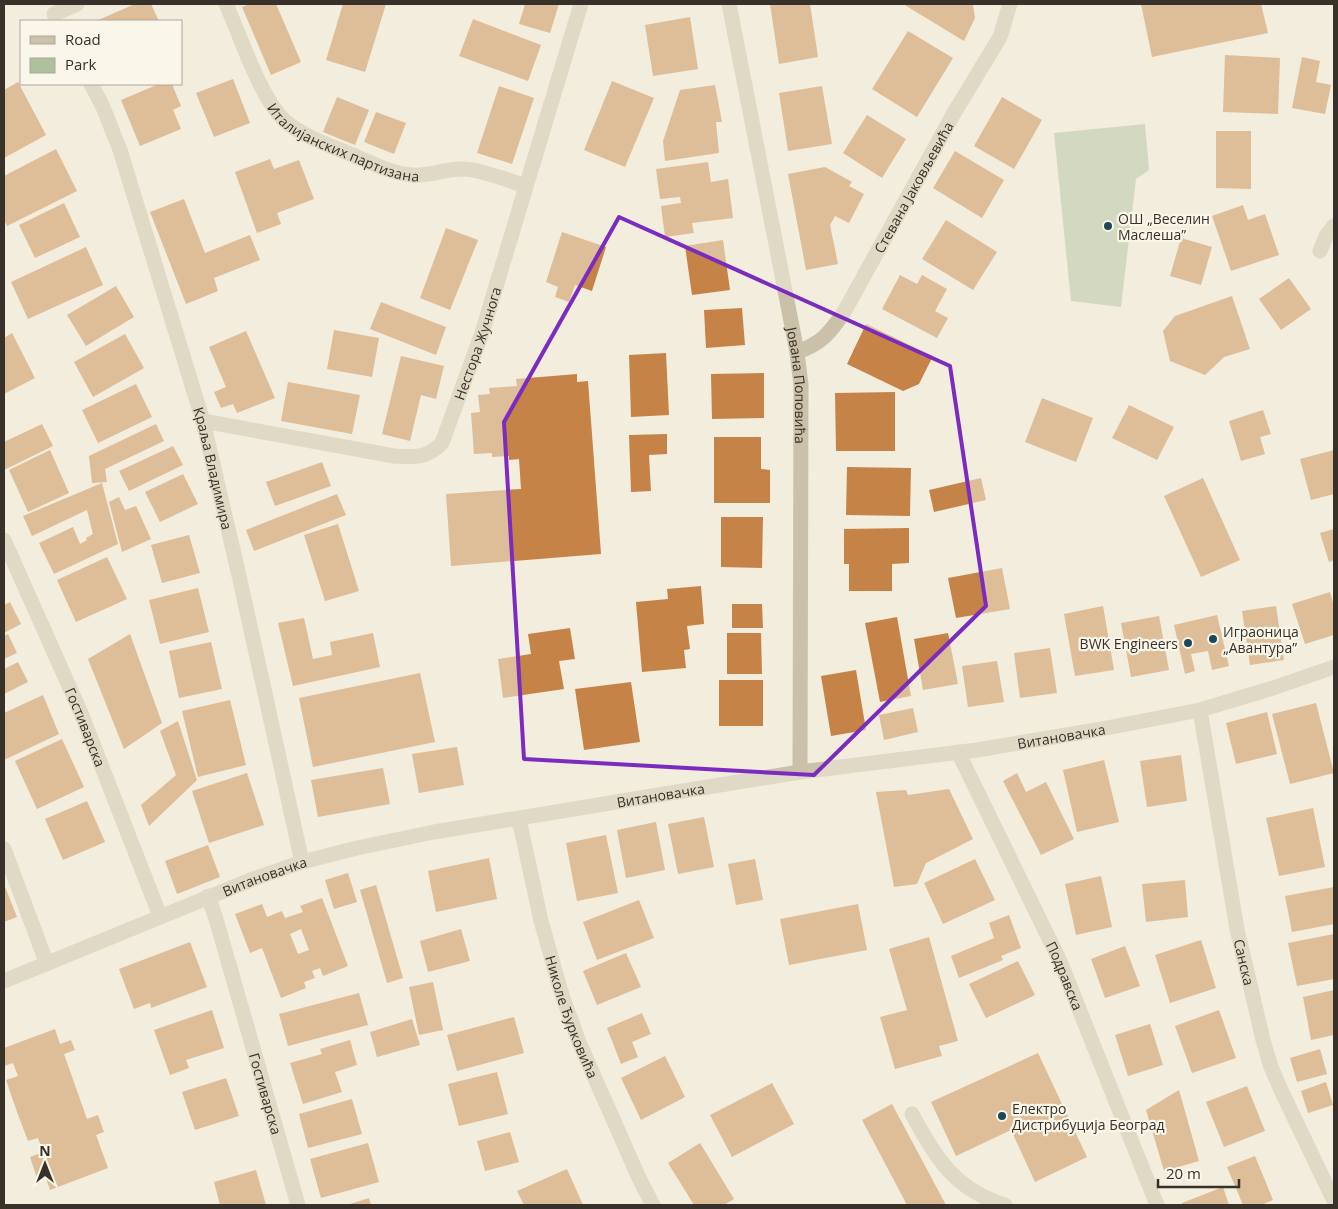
<svg xmlns="http://www.w3.org/2000/svg" width="1338" height="1209" font-family="'Open Sans',sans-serif">
  <rect width="100%" height="100%" fill="#f2eddd"/>
  <path fill="#adc19d" d="M 1145,124 L 1149,170 L 1136,179 L 1121,307 L 1071,301 L 1054,133 Z"/>
  <path fill="#c68347" fill-rule="evenodd" d="M 135,4 L 151,4 L 159,21 L 96,21 Z
    M 250,4 L 276,4 L 301,62 L 271,75 L 242,7 Z
    M 343,4 L 386,4 L 365,72 L 326,60 Z
    M 525,4 L 559,4 L 550,33 L 519,24 Z
    M 770,4 L 810,4 L 818,57 L 779,64 Z
    M 903,4 L 973,4 L 975,18 L 964,41 Z
    M 1141,4 L 1261,4 L 1268,33 L 1152,57 Z
    M 690,17 L 698,69 L 653,76 L 645,25 Z
    M 473,19 L 541,45 L 528,81 L 459,56 Z
    M 908,31 L 953,58 L 917,117 L 872,89 Z
    M 1225,55 L 1280,58 L 1278,114 L 1223,112 Z
    M 1302,57 L 1320,61 L 1316,82 L 1331,85 L 1325,114 L 1292,108 Z
    M 233,79 L 250,123 L 214,137 L 196,93 Z
    M 612,81 L 654,98 L 625,167 L 584,150 Z
    M 18,82 L 46,135 L 4,158 L 4,90 Z
    M 159,84 L 172,84 L 181,106 L 173,110 L 181,129 L 140,146 L 121,100 Z
    M 715,85 L 722,122 L 716,122 L 719,153 L 665,161 L 663,141 L 680,90 Z
    M 499,86 L 534,98 L 512,164 L 477,153 Z
    M 822,86 L 832,144 L 788,151 L 779,93 Z
    M 337,97 L 369,110 L 355,145 L 323,132 Z
    M 1002,97 L 1042,120 L 1014,169 L 974,146 Z
    M 376,112 L 406,123 L 394,154 L 364,142 Z
    M 867,115 L 906,139 L 882,178 L 843,153 Z
    M 1216,131 L 1251,131 L 1251,189 L 1216,188 Z
    M 56,149 L 77,191 L 7,226 L 4,220 L 4,176 Z
    M 955,151 L 1004,180 L 982,218 L 933,188 Z
    M 270,159 L 274,169 L 299,160 L 314,199 L 277,213 L 281,224 L 257,233 L 235,172 Z
    M 708,162 L 711,182 L 728,179 L 733,218 L 692,223 L 694,233 L 665,237 L 661,206 L 681,203 L 680,197 L 660,199 L 656,169 Z
    M 825,167 L 852,182 L 849,186 L 864,194 L 849,223 L 835,216 L 830,225 L 838,264 L 806,270 L 788,174 Z
    M 184,199 L 205,253 L 250,235 L 260,260 L 214,278 L 218,291 L 186,304 L 150,212 Z
    M 64,203 L 80,237 L 35,258 L 19,225 Z
    M 1243,205 L 1248,220 L 1265,214 L 1279,255 L 1231,271 L 1212,216 Z
    M 946,220 L 997,252 L 973,290 L 922,259 Z
    M 446,228 L 478,240 L 450,310 L 420,298 Z
    M 562,232 L 606,247 L 592,291 L 575,285 L 569,302 L 555,297 L 558,287 L 546,282 Z
    M 1181,238 L 1212,247 L 1201,285 L 1170,276 Z
    M 723,240 L 730,290 L 692,295 L 685,246 Z
    M 86,247 L 103,285 L 28,319 L 11,282 Z
    M 900,275 L 917,284 L 922,275 L 947,289 L 935,311 L 948,318 L 937,338 L 882,309 Z
    M 1289,278 L 1311,309 L 1281,330 L 1259,299 Z
    M 116,286 L 134,317 L 86,346 L 67,315 Z
    M 1232,296 L 1250,349 L 1224,357 L 1205,375 L 1170,361 L 1163,331 L 1175,316 Z
    M 381,302 L 446,327 L 436,355 L 370,329 Z
    M 742,308 L 745,345 L 706,348 L 704,310 Z
    M 866,324 L 933,356 L 919,384 L 903,391 L 847,364 Z
    M 334,330 L 379,338 L 372,377 L 327,369 Z
    M 246,331 L 275,398 L 237,413 L 233,404 L 221,408 L 214,392 L 226,387 L 209,347 Z
    M 12,333 L 35,378 L 4,394 L 4,338 Z
    M 125,334 L 144,368 L 93,397 L 74,362 Z
    M 666,353 L 669,415 L 631,417 L 629,355 Z
    M 401,356 L 444,366 L 436,399 L 421,395 L 410,441 L 382,434 Z
    M 764,373 L 764,418 L 712,419 L 711,374 Z
    M 577,374 L 577,382 L 588,381 L 601,554 L 451,566 L 446,494 L 521,489 L 519,459 L 509,460 L 509,456 L 492,457 L 492,453 L 474,454 L 471,413 L 480,412 L 478,395 L 490,394 L 489,388 L 517,386 L 516,379 Z
    M 288,382 L 360,395 L 352,434 L 281,421 Z
    M 136,384 L 152,417 L 98,443 L 82,410 Z
    M 895,392 L 895,451 L 836,451 L 835,393 Z
    M 1042,398 L 1093,418 L 1076,462 L 1025,442 Z
    M 1129,405 L 1174,427 L 1157,460 L 1112,438 Z
    M 1263,410 L 1271,434 L 1260,437 L 1265,454 L 1241,461 L 1229,421 Z
    M 42,424 L 53,446 L 4,470 L 4,442 Z
    M 156,424 L 164,441 L 105,469 L 107,482 L 92,483 L 89,456 Z
    M 667,434 L 667,454 L 649,455 L 651,491 L 631,492 L 629,435 Z
    M 714,437 L 761,437 L 761,469 L 770,470 L 770,503 L 714,503 Z
    M 173,446 L 183,465 L 129,491 L 119,471 Z
    M 50,450 L 69,493 L 28,512 L 9,470 Z
    M 1334,450 L 1334,494 L 1311,500 L 1300,459 Z
    M 322,462 L 331,486 L 275,506 L 266,482 Z
    M 847,467 L 911,468 L 910,516 L 846,515 Z
    M 183,474 L 198,504 L 160,522 L 145,492 Z
    M 981,478 L 986,500 L 934,512 L 929,490 Z
    M 1203,478 L 1240,560 L 1201,577 L 1164,496 Z
    M 102,483 L 118,544 L 54,574 L 39,543 L 73,527 L 80,544 L 87,540 L 86,538 L 93,534 L 87,510 L 32,536 L 23,516 Z
    M 337,494 L 346,515 L 254,551 L 246,530 Z
    M 119,497 L 125,510 L 136,506 L 151,539 L 122,552 L 109,502 Z
    M 721,517 L 763,517 L 762,568 L 721,567 Z
    M 338,524 L 359,591 L 325,601 L 304,535 Z
    M 909,528 L 909,563 L 892,564 L 892,591 L 849,591 L 849,564 L 844,564 L 844,529 Z
    M 1334,529 L 1334,560 L 1329,562 L 1320,533 Z
    M 189,535 L 200,573 L 162,583 L 151,545 Z
    M 107,557 L 127,599 L 76,622 L 57,580 Z
    M 1002,568 L 1010,609 L 956,618 L 948,578 Z
    M 701,586 L 704,624 L 687,626 L 690,649 L 684,650 L 686,668 L 642,672 L 636,602 L 668,599 L 667,589 Z
    M 198,588 L 209,632 L 160,644 L 149,600 Z
    M 1330,592 L 1334,606 L 1334,635 L 1305,644 L 1292,604 Z
    M 10,602 L 21,624 L 4,633 L 4,605 Z
    M 732,604 L 762,604 L 763,628 L 732,628 Z
    M 1103,606 L 1114,670 L 1075,676 L 1064,614 Z
    M 1276,606 L 1284,660 L 1250,665 L 1242,611 Z
    M 1217,615 L 1229,666 L 1212,670 L 1208,651 L 1191,654 L 1195,671 L 1185,674 L 1174,625 Z
    M 1159,616 L 1169,670 L 1131,677 L 1121,623 Z
    M 897,617 L 911,696 L 880,702 L 865,623 Z
    M 304,618 L 313,659 L 332,655 L 330,642 L 373,633 L 380,667 L 293,686 L 278,623 Z
    M 570,628 L 575,659 L 559,661 L 564,689 L 503,698 L 498,659 L 531,654 L 528,634 Z
    M 727,633 L 761,633 L 762,674 L 727,674 Z
    M 948,633 L 958,684 L 923,690 L 914,639 Z
    M 8,634 L 17,653 L 4,659 L 4,636 Z
    M 130,634 L 162,723 L 124,749 L 88,659 Z
    M 211,642 L 222,689 L 179,698 L 169,651 Z
    M 1050,648 L 1057,693 L 1020,698 L 1014,653 Z
    M 997,661 L 1004,702 L 968,707 L 962,666 Z
    M 18,662 L 28,682 L 4,694 L 4,669 Z
    M 856,670 L 866,730 L 831,736 L 821,676 Z
    M 420,673 L 435,742 L 313,767 L 299,698 Z
    M 719,680 L 763,680 L 763,726 L 719,726 Z
    M 631,682 L 640,742 L 584,750 L 575,689 Z
    M 43,695 L 59,734 L 4,760 L 4,713 Z
    M 230,700 L 246,765 L 198,777 L 182,711 Z
    M 1316,703 L 1334,773 L 1290,784 L 1272,714 Z
    M 913,708 L 918,732 L 884,740 L 879,715 Z
    M 1267,712 L 1277,754 L 1236,764 L 1226,723 Z
    M 178,721 L 197,780 L 149,826 L 141,805 L 176,775 L 160,731 Z
    M 62,739 L 84,787 L 37,809 L 15,761 Z
    M 457,747 L 464,785 L 419,793 L 412,754 Z
    M 1181,755 L 1187,801 L 1147,807 L 1140,761 Z
    M 1104,760 L 1119,822 L 1077,832 L 1063,770 Z
    M 383,768 L 390,804 L 318,817 L 311,780 Z
    M 247,773 L 264,825 L 209,843 L 192,791 Z
    M 1017,773 L 1026,792 L 1046,782 L 1074,839 L 1041,855 L 1003,781 Z
    M 949,789 L 973,839 L 926,863 L 917,884 L 894,887 L 876,792 L 906,790 L 908,795 Z
    M 87,801 L 105,842 L 63,860 L 45,819 Z
    M 1313,808 L 1325,867 L 1279,876 L 1266,818 Z
    M 704,817 L 714,867 L 678,874 L 668,824 Z
    M 656,822 L 665,870 L 626,878 L 617,830 Z
    M 606,835 L 618,893 L 577,901 L 566,843 Z
    M 208,845 L 220,877 L 177,894 L 165,861 Z
    M 489,858 L 497,899 L 436,912 L 428,871 Z
    M 755,859 L 763,900 L 736,905 L 728,864 Z
    M 975,859 L 995,900 L 943,924 L 924,883 Z
    M 348,873 L 357,902 L 334,909 L 325,880 Z
    M 1101,876 L 1112,927 L 1076,935 L 1065,884 Z
    M 1185,880 L 1188,917 L 1146,922 L 1142,884 Z
    M 4,884 L 17,917 L 4,922 Z
    M 376,885 L 403,978 L 387,983 L 360,890 Z
    M 1334,887 L 1334,924 L 1292,932 L 1285,896 Z
    M 322,898 L 348,966 L 323,976 L 320,968 L 312,971 L 315,978 L 304,982 L 306,988 L 281,998 L 262,948 L 250,953 L 235,914 L 262,904 L 267,917 L 282,911 L 285,918 L 303,912 L 300,906 ZM 301,929 L 309,950 L 298,954 L 290,934 Z
    M 639,900 L 654,938 L 597,960 L 583,922 Z
    M 858,904 L 867,950 L 789,965 L 780,919 Z
    M 1009,915 L 1021,948 L 1001,956 L 1003,960 L 959,978 L 951,956 L 994,938 L 989,923 Z
    M 461,929 L 470,961 L 428,972 L 420,941 Z
    M 1334,934 L 1334,979 L 1297,986 L 1288,943 Z
    M 929,937 L 958,1041 L 939,1046 L 942,1056 L 895,1069 L 880,1017 L 907,1010 L 889,949 Z
    M 1201,940 L 1216,988 L 1170,1003 L 1155,955 Z
    M 190,942 L 207,987 L 151,1008 L 150,1003 L 134,1009 L 119,969 Z
    M 1125,946 L 1140,986 L 1105,998 L 1091,959 Z
    M 626,953 L 641,987 L 597,1005 L 583,971 Z
    M 1018,961 L 1035,995 L 986,1018 L 969,984 Z
    M 433,982 L 443,1030 L 419,1035 L 409,987 Z
    M 1334,990 L 1334,1035 L 1311,1040 L 1303,997 Z
    M 359,993 L 368,1025 L 288,1046 L 279,1014 Z
    M 212,1010 L 224,1048 L 186,1060 L 189,1068 L 170,1075 L 154,1030 Z
    M 1219,1010 L 1236,1058 L 1192,1073 L 1175,1026 Z
    M 642,1013 L 651,1034 L 632,1042 L 638,1057 L 621,1064 L 607,1028 Z
    M 514,1017 L 524,1053 L 457,1071 L 447,1035 Z
    M 412,1019 L 420,1045 L 377,1057 L 370,1032 Z
    M 1150,1024 L 1163,1065 L 1128,1076 L 1115,1035 Z
    M 55,1029 L 60,1044 L 71,1040 L 75,1050 L 64,1054 L 87,1119 L 98,1115 L 104,1132 L 96,1135 L 108,1168 L 50,1190 L 46,1178 L 38,1181 L 30,1157 L 43,1152 L 38,1138 L 28,1141 L 17,1112 L 6,1080 L 18,1076 L 13,1063 L 4,1066 L 4,1048 Z
    M 350,1040 L 357,1065 L 335,1072 L 342,1092 L 303,1104 L 290,1063 L 322,1054 L 320,1049 Z
    M 1320,1049 L 1327,1074 L 1297,1082 L 1290,1058 Z
    M 1038,1053 L 1087,1157 L 1035,1182 L 1011,1130 L 956,1156 L 931,1102 Z
    M 665,1056 L 685,1097 L 641,1120 L 621,1078 Z
    M 497,1072 L 508,1114 L 459,1126 L 448,1084 Z
    M 226,1078 L 239,1116 L 195,1130 L 182,1092 Z
    M 1326,1082 L 1333,1105 L 1308,1113 L 1301,1091 Z
    M 772,1083 L 794,1124 L 732,1157 L 710,1115 Z
    M 1247,1086 L 1265,1131 L 1224,1147 L 1206,1102 Z
    M 1179,1090 L 1199,1161 L 1164,1171 L 1146,1110 Z
    M 352,1099 L 362,1134 L 308,1148 L 299,1114 Z
    M 892,1104 L 946,1205 L 907,1205 L 862,1120 Z
    M 510,1132 L 519,1162 L 485,1171 L 477,1141 Z
    M 368,1143 L 379,1182 L 321,1198 L 310,1159 Z
    M 700,1143 L 734,1199 L 724,1205 L 694,1205 L 668,1163 Z
    M 1255,1156 L 1273,1200 L 1261,1205 L 1243,1205 L 1227,1167 Z
    M 567,1169 L 583,1205 L 524,1205 L 517,1191 Z
    M 256,1170 L 266,1205 L 220,1205 L 214,1182 Z
    M 1223,1187 L 1229,1205 L 1182,1205 L 1182,1203 Z
    M 369,1198 L 371,1205 L 347,1205 Z"/>
  <g fill="none" stroke-linecap="round" stroke-linejoin="round">
    <g stroke="#cbc0a9" stroke-width="15">
      <path id="s1" d="M 226,4 C 240,35 261,100 286,122 C 305,137 328,145 350,154 C 370,162 390,173 411,175 C 429,177 446,168 464,169 C 480,169 509,181 526,186"/>
      <path id="s2" d="M 729,4 L 797,352 L 801,385 L 800,772"/>
      <path d="M 54,14 L 77,4"/>
      <path id="s3" d="M 91,84 L 103,107 L 120,150 L 203,421 L 240,580 L 302,862"/>
      <path d="M 1320,251 L 1326,236 L 1334,226"/>
      <path id="s4" d="M 797,352 C 821,344 830,333 844,312 L 954,113 L 1000,37 L 1010,4"/>
      <path id="s5" d="M 203,421 L 394,456 C 415,457 426,459 442,443 L 482,333 L 581,4"/>
      <path id="s6" d="M 4,540 L 81,713 L 160,916"/>
      <path id="s7" d="M 1200,710 L 1237,929 L 1263,1040 L 1271,1067 L 1280,1088 L 1334,1201"/>
      <path id="s8" d="M 958,752 L 1060,961 L 1157,1205"/>
      <path id="s9" d="M 519,819 L 541,921 L 562,995 L 579,1042 L 639,1178 L 653,1205"/>
      <path d="M 4,849 L 47,964"/>
      <path id="s10" d="M 208,896 L 216,919 L 298,1205"/>
      <path id="s11" d="M 4,981 L 253,879 L 302,862 L 357,848 L 434,832 L 652,796 L 800,772 L 977,750 L 1096,730 L 1200,710 L 1273,688 L 1334,667"/>
      <path d="M 912,1114 C 928,1144 947,1178 979,1194 C 987,1199 996,1202 1005,1205"/>
    </g>
  </g>
  <path d="M0 0H1338V1209H0ZM 619,217 L 950,366 L 986,606 L 814,775 L 524,759 L 504,422 Z" fill="#f2eddd" fill-opacity=".55" fill-rule="evenodd"/>
  <path fill="none" stroke="#7b2cbf" stroke-width="4" stroke-linejoin="round" d="M 619,217 L 950,366 L 986,606 L 814,775 L 524,759 L 504,422 Z"/>
  <g fill="#1e4859" stroke="#faf6e9" stroke-width="2">
    <circle cx="1108" cy="226" r="5"/>
    <circle cx="1213" cy="639" r="5"/>
    <circle cx="1188" cy="643" r="5"/>
    <circle cx="1002" cy="1116" r="5"/>
  </g>
  <g text-anchor="middle" dominant-baseline="central" stroke-width="4.5" stroke-linejoin="round" paint-order="stroke">
    <g font-size="14" fill="#373129" stroke="#faf6e9">
      <text stroke="none"><textPath href="#s1" startOffset="194">Италијанских партизана</textPath></text>
      <text stroke="none"><textPath href="#s4" startOffset="206">Стевана Јаковљевића</textPath></text>
      <text stroke="none"><textPath href="#s5" startOffset="352">Нестора Жучнога</textPath></text>
      <text stroke="none"><textPath href="#s2" startOffset="388">Јована Поповића</textPath></text>
      <text stroke="none"><textPath href="#s3" startOffset="404">Краља Владимира</textPath></text>
      <text stroke="none"><textPath href="#s6" startOffset="204">Гостиварска</textPath></text>
      <text stroke="none"><textPath href="#s11" startOffset="1091">Витановачка</textPath></text>
      <text stroke="none"><textPath href="#s11" startOffset="686">Витановачка</textPath></text>
      <text stroke="none"><textPath href="#s11" startOffset="281">Витановачка</textPath></text>
      <text stroke="none"><textPath href="#s7" startOffset="256">Санска</textPath></text>
      <text stroke="none"><textPath href="#s8" startOffset="248">Подравска</textPath></text>
      <text stroke="none"><textPath href="#s9" startOffset="205">Николе Ђурковића</textPath></text>
      <text stroke="none"><textPath href="#s10" startOffset="206">Гостиварска</textPath></text>
    </g>
    <g font-size="14" fill="#373129" stroke="#faf6e9" text-anchor="start">
      <text x="1118" y="218">ОШ „Веселин<tspan x="1118" dy="16">Маслеша”</tspan></text>
      <text x="1223" y="631">Играоница<tspan x="1223" dy="16">„Авантура”</tspan></text>
      <text x="1178" y="643" text-anchor="end">BWK Engineers</text>
      <text x="1012" y="1108">Електро<tspan x="1012" dy="16">Дистрибуција Београд</tspan></text>
    </g>
  </g>
  <rect width="1338" height="1209" fill="none" stroke="#373129" stroke-width="10"/>
  <rect x="20" y="20" width="162" height="65" fill="#faf6e9" stroke="#aca79c"/>
  <rect x="30" y="36" width="25" height="8" fill="#cbc0a9" stroke="#aca79c"/>
  <text x="65" y="45" font-size="15" fill="#373129">Road</text>
  <rect x="30" y="58" width="25" height="15" fill="#adc19d" stroke="#aca79c"/>
  <text x="65" y="70" font-size="15" fill="#373129">Park</text>
  <g transform="translate(45 1164)" stroke="#faf6e9" stroke-width="4" paint-order="stroke">
  <path d="M0-4L9 19L0 12L-9 19Z" fill="#373129"/>
  <text y="-8" font-size="14" font-weight="bold" text-anchor="middle" fill="#373129">N</text>
  </g>
  <path d="M1158 1179v8h81v-8" fill="none" stroke="#373129" stroke-width="2.5"/>
  <text x="1166" y="1179" font-size="15" fill="#373129" stroke="#faf6e9" stroke-width="4" paint-order="stroke">20 m</text>
</svg>
